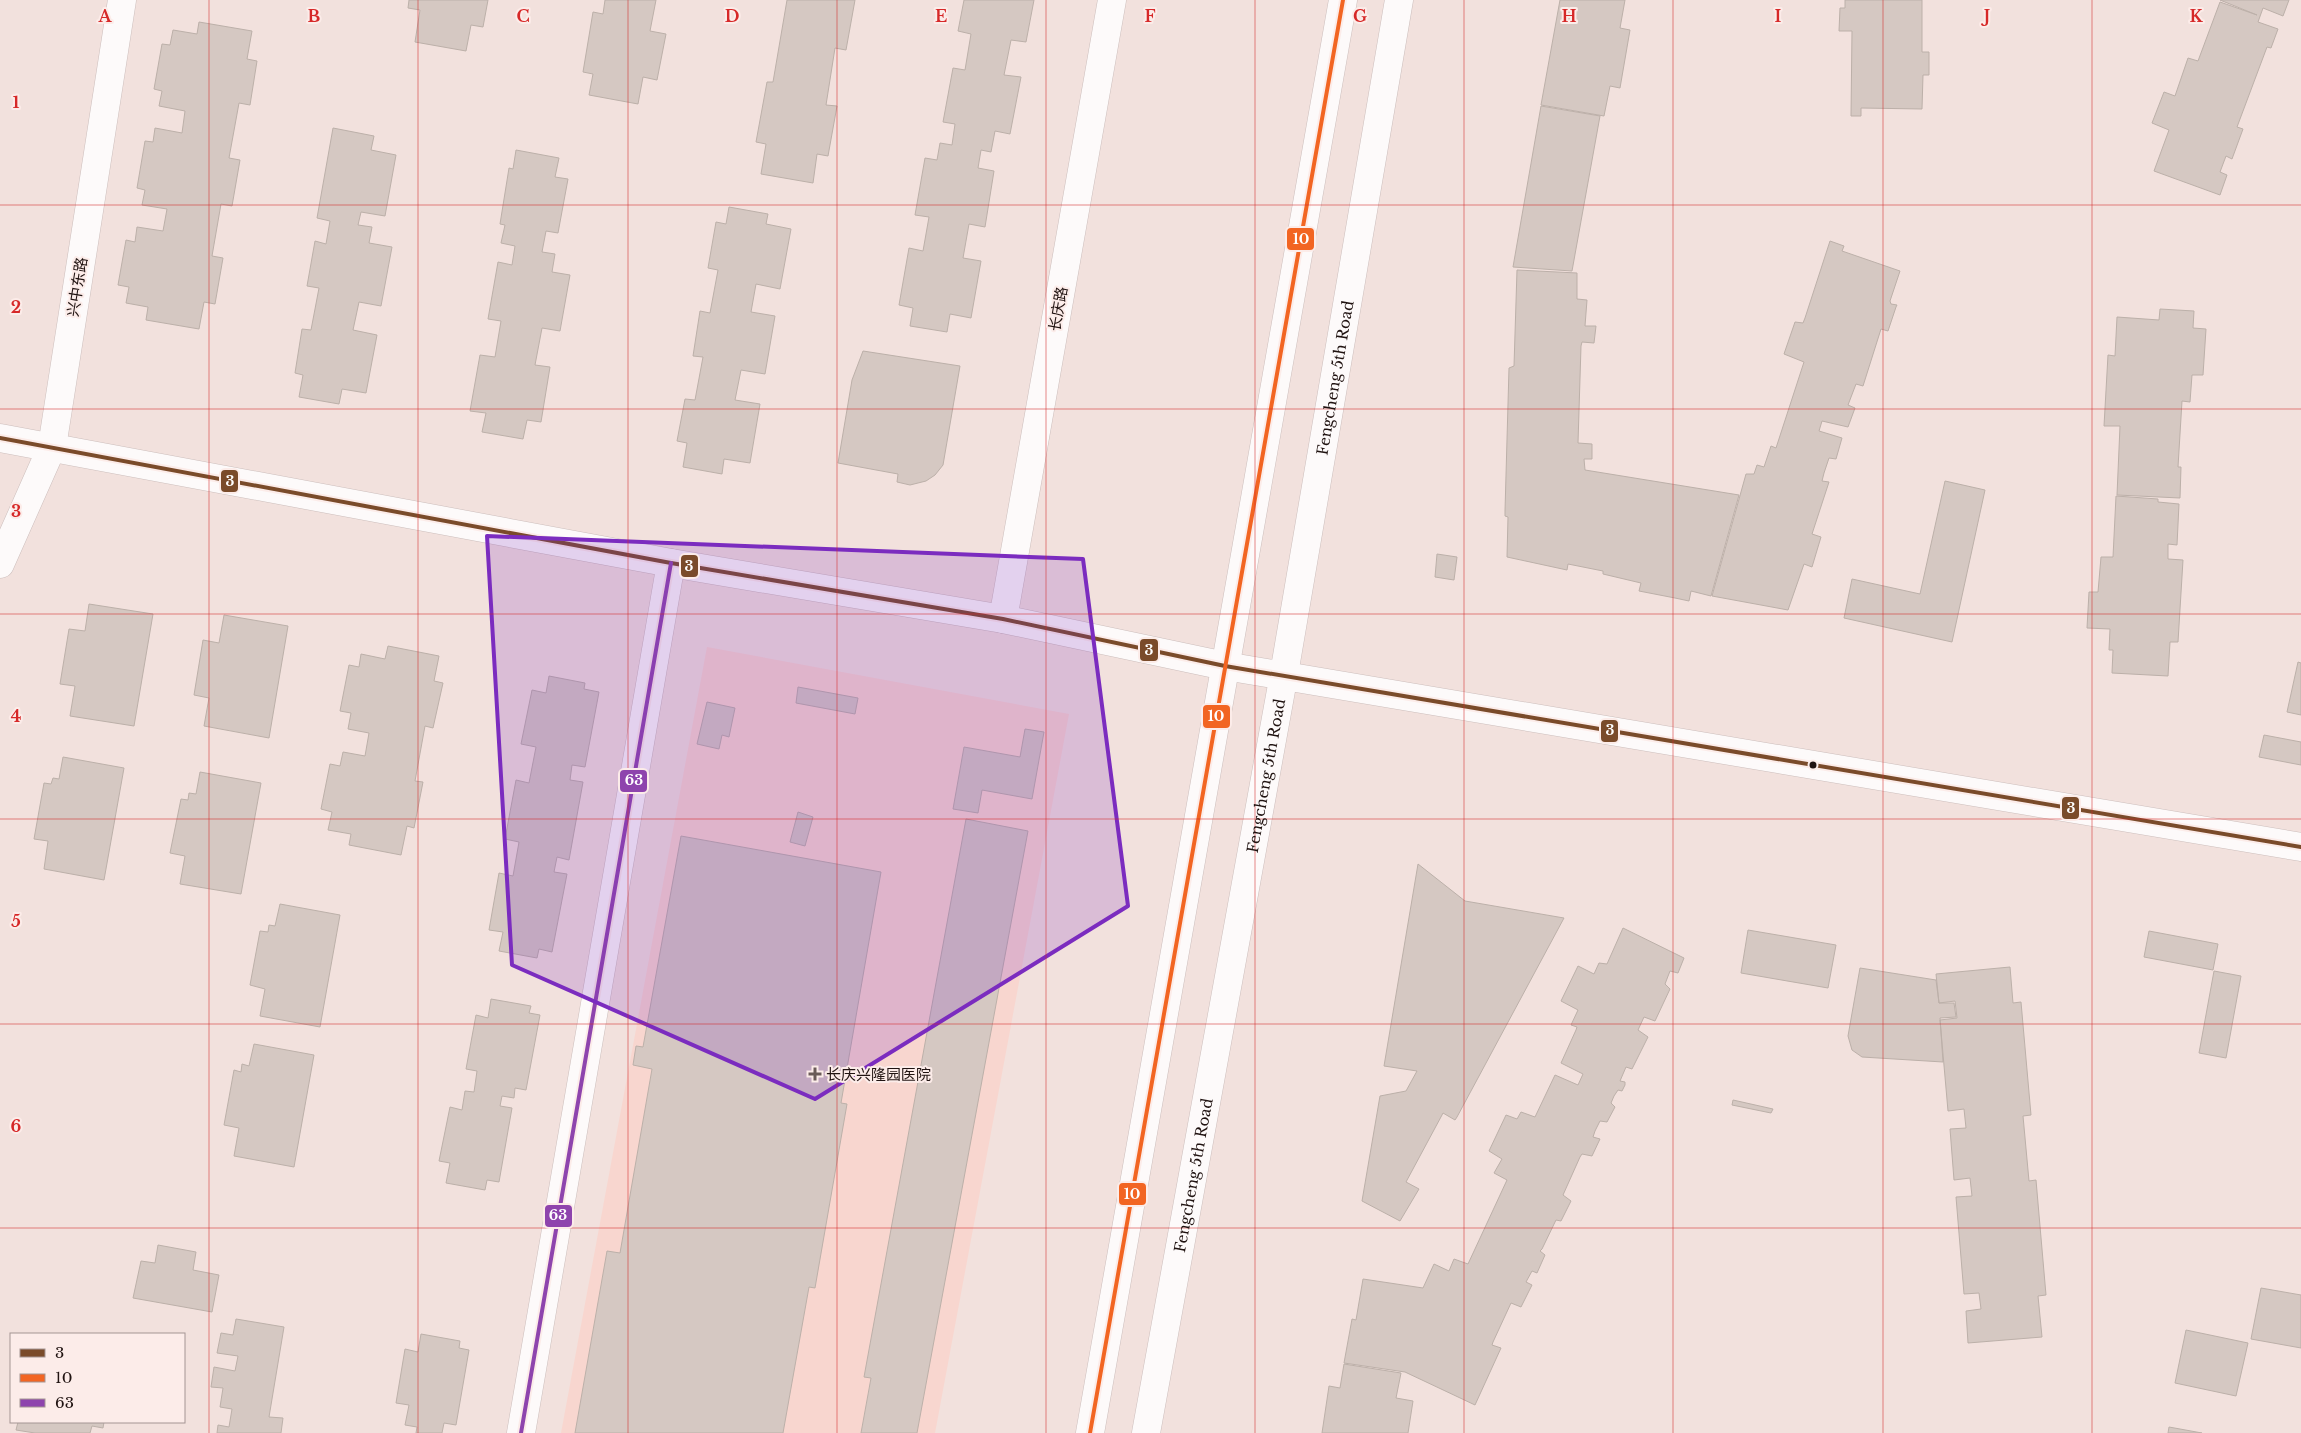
<svg xmlns="http://www.w3.org/2000/svg" width="2301" height="1433" font-family="'Libre Baskerville','Noto Sans SC',serif">
  <rect width="100%" height="100%" fill="#f2e1dd"/>
  <path fill="#f8d6cf" d="M 707,647 L 1069,714 L 935,1433 L 561,1433 Z"/>
  <path fill="#d5c8c2" stroke="#bcb0a9" d="M 409,0 L 488,0 L 483,27 L 471,25 L 466,51 L 415,42 L 420,10 L 408,8 Z
    M 605,0 L 656,0 L 650,31 L 666,34 L 657,80 L 643,77 L 638,104 L 589,95 L 593,74 L 583,72 L 593,12 L 603,14 Z
    M 787,0 L 855,0 L 846,50 L 835,48 L 826,105 L 837,106 L 828,156 L 817,154 L 813,183 L 761,174 L 766,144 L 756,142 L 767,82 L 773,82 Z
    M 964,0 L 1034,0 L 1026,42 L 1011,40 L 1004,75 L 1021,77 L 1010,134 L 995,131 L 991,152 L 981,150 L 978,168 L 994,171 L 985,227 L 969,224 L 963,258 L 981,261 L 971,318 L 950,314 L 947,332 L 910,326 L 913,308 L 899,305 L 909,248 L 923,251 L 929,217 L 915,215 L 925,158 L 937,160 L 940,143 L 952,145 L 955,124 L 943,122 L 953,68 L 965,70 L 971,34 L 958,31 Z
    M 1560,0 L 1625,0 L 1620,28 L 1630,30 L 1620,88 L 1610,86 L 1604,116 L 1541,105 Z
    M 1845,0 L 1922,0 L 1922,52 L 1929,52 L 1929,75 L 1923,75 L 1922,109 L 1861,108 L 1861,116 L 1851,116 L 1852,31 L 1839,31 L 1840,8 L 1845,8 Z
    M 2289,0 L 2283,16 L 2263,8 L 2258,22 L 2278,29 L 2271,48 L 2267,47 L 2237,127 L 2243,129 L 2232,159 L 2226,156 L 2220,172 L 2227,175 L 2220,195 L 2154,171 L 2169,130 L 2152,123 L 2164,92 L 2175,96 L 2188,58 L 2198,61 L 2220,2 L 2257,15 L 2220,0 Z
    M 199,22 L 252,31 L 247,59 L 257,61 L 250,105 L 239,103 L 229,158 L 240,160 L 232,206 L 221,204 L 212,256 L 223,258 L 215,304 L 204,302 L 199,329 L 146,320 L 148,307 L 126,303 L 129,287 L 118,285 L 126,240 L 135,242 L 137,227 L 163,231 L 167,209 L 142,205 L 145,190 L 137,188 L 145,141 L 153,142 L 155,128 L 182,133 L 185,111 L 159,106 L 162,91 L 154,89 L 162,44 L 170,45 L 173,30 L 197,34 Z
    M 1541,106 L 1600,116 L 1572,271 L 1513,267 Z
    M 333,128 L 374,136 L 371,150 L 396,155 L 385,216 L 361,212 L 358,225 L 372,227 L 369,243 L 392,247 L 381,306 L 359,302 L 353,330 L 377,335 L 366,393 L 342,389 L 339,404 L 299,397 L 303,375 L 295,373 L 302,329 L 311,330 L 319,288 L 307,286 L 315,241 L 326,244 L 330,221 L 317,218 Z
    M 516,150 L 559,158 L 555,177 L 568,179 L 558,233 L 546,231 L 542,252 L 555,254 L 552,272 L 570,275 L 560,331 L 542,328 L 535,365 L 550,367 L 541,422 L 527,420 L 523,439 L 482,432 L 486,413 L 470,411 L 480,355 L 495,357 L 501,321 L 488,319 L 498,262 L 512,265 L 515,246 L 501,243 L 505,225 L 500,224 L 509,168 L 513,169 Z
    M 729,207 L 768,214 L 766,224 L 791,229 L 780,289 L 756,284 L 751,312 L 775,316 L 765,374 L 741,370 L 735,400 L 760,404 L 750,463 L 724,459 L 722,474 L 683,467 L 687,443 L 677,441 L 685,399 L 695,400 L 703,357 L 693,356 L 700,311 L 710,313 L 718,270 L 708,268 L 716,222 L 726,224 Z
    M 1830,241 L 1844,246 L 1842,251 L 1900,271 L 1890,301 L 1891,304 L 1897,305 L 1896,307 L 1888,331 L 1881,329 L 1863,386 L 1856,384 L 1848,405 L 1855,408 L 1848,427 L 1822,421 L 1819,431 L 1842,438 L 1836,459 L 1829,458 L 1824,473 L 1822,481 L 1829,482 L 1812,534 L 1821,537 L 1812,567 L 1804,564 L 1788,610 L 1712,596 L 1746,474 L 1754,474 L 1757,465 L 1764,467 L 1771,446 L 1776,448 L 1804,362 L 1784,354 L 1785,351 L 1795,322 L 1803,323 L 1805,318 Z
    M 1517,270 L 1577,273 L 1577,299 L 1587,300 L 1585,326 L 1596,326 L 1594,343 L 1582,342 L 1581,346 L 1578,443 L 1592,444 L 1592,459 L 1584,459 L 1585,470 L 1739,495 L 1711,596 L 1691,591 L 1689,601 L 1675,598 L 1639,591 L 1641,583 L 1603,574 L 1603,571 L 1568,564 L 1567,570 L 1507,557 L 1508,517 L 1505,516 L 1505,511 L 1509,368 L 1514,366 Z
    M 2160,309 L 2194,311 L 2193,328 L 2206,329 L 2203,375 L 2192,375 L 2190,402 L 2182,401 L 2178,467 L 2181,467 L 2180,498 L 2117,495 L 2120,426 L 2104,426 L 2108,355 L 2115,356 L 2117,317 L 2159,320 Z
    M 863,351 L 960,366 L 943,465 L 935,475 L 926,481 L 910,485 L 897,482 L 898,474 L 838,463 L 852,380 Z
    M 1945,481 L 1985,490 L 1952,642 L 1844,618 L 1852,579 L 1920,594 Z
    M 2116,496 L 2158,499 L 2158,502 L 2179,504 L 2177,545 L 2168,544 L 2168,559 L 2183,560 L 2178,642 L 2170,642 L 2168,676 L 2112,673 L 2113,650 L 2109,650 L 2110,629 L 2087,628 L 2089,592 L 2098,592 L 2101,557 L 2113,557 Z
    M 1437,554 L 1457,557 L 1454,580 L 1435,577 Z
    M 89,604 L 153,614 L 134,726 L 70,716 L 75,686 L 60,684 L 69,629 L 85,631 Z
    M 224,615 L 288,626 L 269,738 L 204,726 L 209,698 L 194,695 L 203,640 L 219,643 Z
    M 388,646 L 439,656 L 434,681 L 443,683 L 433,728 L 425,726 L 415,781 L 423,782 L 414,828 L 407,826 L 401,855 L 349,845 L 351,834 L 328,830 L 332,812 L 321,809 L 330,764 L 340,766 L 343,752 L 365,756 L 369,733 L 348,729 L 351,713 L 340,711 L 349,665 L 359,667 L 361,654 L 385,659 Z
    M 2298,662 L 2301,663 L 2301,715 L 2287,712 Z
    M 549,676 L 585,683 L 584,689 L 599,692 L 585,767 L 572,765 L 570,780 L 583,782 L 569,860 L 557,857 L 554,872 L 567,874 L 552,952 L 539,949 L 537,958 L 499,951 L 503,932 L 489,930 L 499,873 L 513,876 L 519,842 L 505,839 L 516,780 L 529,783 L 536,747 L 521,744 L 532,690 L 546,693 Z
    M 798,687 L 858,698 L 855,714 L 796,703 Z
    M 707,702 L 735,708 L 729,737 L 722,735 L 719,749 L 697,744 Z
    M 1025,729 L 1044,732 L 1032,799 L 982,790 L 978,813 L 953,809 L 964,747 L 1020,757 Z
    M 2264,735 L 2301,742 L 2301,765 L 2259,757 Z
    M 63,757 L 124,768 L 104,880 L 44,869 L 48,841 L 34,839 L 44,783 L 51,784 L 53,778 L 59,779 Z
    M 200,772 L 261,783 L 241,894 L 180,884 L 185,856 L 170,853 L 181,799 L 188,800 L 189,793 L 196,794 Z
    M 798,812 L 813,817 L 805,846 L 790,842 Z
    M 966,819 L 1028,831 L 917,1433 L 861,1433 L 871,1378 L 864,1377 Z
    M 681,836 L 881,872 L 841,1103 L 847,1104 L 815,1288 L 809,1287 L 783,1433 L 575,1433 L 607,1251 L 620,1253 L 652,1069 L 633,1065 L 636,1046 L 643,1047 Z
    M 1418,864 L 1465,901 L 1564,918 L 1457,1117 L 1455,1120 L 1443,1113 L 1442,1115 L 1406,1182 L 1419,1189 L 1400,1221 L 1362,1201 L 1380,1096 L 1406,1091 L 1417,1071 L 1384,1066 Z
    M 280,904 L 340,915 L 320,1027 L 260,1016 L 265,989 L 250,985 L 260,931 L 268,932 L 269,925 L 275,926 Z
    M 1623,928 L 1684,958 L 1678,973 L 1670,971 L 1665,984 L 1670,989 L 1655,1021 L 1644,1017 L 1638,1030 L 1648,1037 L 1632,1069 L 1626,1067 L 1620,1081 L 1625,1082 L 1625,1085 L 1622,1091 L 1618,1090 L 1614,1096 L 1611,1103 L 1615,1107 L 1607,1122 L 1600,1121 L 1595,1131 L 1593,1137 L 1600,1139 L 1592,1156 L 1582,1154 L 1580,1157 L 1563,1195 L 1571,1201 L 1561,1221 L 1556,1220 L 1542,1249 L 1540,1251 L 1545,1255 L 1537,1273 L 1532,1271 L 1526,1282 L 1532,1285 L 1521,1307 L 1511,1303 L 1493,1342 L 1492,1345 L 1501,1348 L 1475,1405 L 1405,1372 L 1344,1363 L 1352,1319 L 1356,1320 L 1363,1279 L 1423,1288 L 1434,1264 L 1449,1271 L 1454,1259 L 1468,1264 L 1507,1180 L 1494,1173 L 1502,1159 L 1489,1151 L 1506,1115 L 1517,1119 L 1521,1112 L 1535,1117 L 1555,1075 L 1578,1085 L 1583,1074 L 1561,1063 L 1576,1030 L 1577,1027 L 1571,1025 L 1578,1010 L 1561,1001 L 1578,966 L 1594,974 L 1599,963 L 1607,964 Z
    M 1748,930 L 1836,945 L 1828,988 L 1741,973 Z
    M 2149,931 L 2218,944 L 2213,970 L 2144,957 Z
    M 2010,967 L 2013,1003 L 2021,1002 L 2031,1115 L 2023,1116 L 2029,1181 L 2036,1180 L 2046,1295 L 2038,1296 L 2042,1337 L 1968,1343 L 1966,1311 L 1981,1309 L 1979,1293 L 1964,1294 L 1956,1197 L 1972,1196 L 1970,1178 L 1954,1180 L 1950,1129 L 1966,1128 L 1964,1109 L 1948,1111 L 1940,1020 L 1957,1018 L 1955,1001 L 1939,1003 L 1936,974 Z
    M 1860,968 L 1936,980 L 1939,1003 L 1954,1003 L 1956,1017 L 1940,1018 L 1943,1062 L 1862,1057 L 1852,1050 L 1848,1036 Z
    M 2214,971 L 2241,976 L 2226,1058 L 2199,1053 Z
    M 491,999 L 531,1006 L 529,1013 L 540,1015 L 526,1090 L 515,1088 L 514,1098 L 502,1096 L 500,1106 L 512,1108 L 499,1182 L 487,1180 L 485,1190 L 446,1183 L 450,1163 L 439,1161 L 450,1107 L 462,1110 L 465,1091 L 474,1092 L 477,1071 L 466,1069 L 476,1015 L 488,1018 Z
    M 254,1044 L 314,1055 L 294,1167 L 234,1156 L 239,1128 L 224,1125 L 234,1070 L 241,1072 L 242,1064 L 249,1066 Z
    M 1733,1100 L 1773,1109 L 1771,1113 L 1732,1105 Z
    M 158,1245 L 196,1252 L 193,1270 L 219,1275 L 212,1312 L 133,1298 L 141,1261 L 155,1263 Z
    M 2261,1288 L 2301,1295 L 2301,1348 L 2251,1339 Z
    M 236,1319 L 284,1327 L 269,1417 L 283,1418 L 281,1433 L 217,1433 L 218,1425 L 229,1427 L 232,1409 L 220,1407 L 223,1388 L 211,1387 L 214,1367 L 235,1371 L 238,1356 L 217,1353 L 221,1333 L 233,1335 Z
    M 2186,1330 L 2248,1343 L 2236,1396 L 2175,1383 Z
    M 421,1334 L 460,1341 L 459,1348 L 469,1350 L 456,1425 L 444,1423 L 442,1433 L 416,1433 L 417,1427 L 405,1425 L 409,1405 L 396,1403 L 405,1349 L 418,1352 Z
    M 1344,1364 L 1401,1373 L 1396,1398 L 1413,1401 L 1408,1433 L 1322,1433 L 1329,1386 L 1340,1388 Z
    M 18,1422 L 104,1422 L 103,1428 L 92,1426 L 90,1433 L 35,1433 L 16,1430 Z
    M 2169,1427 L 2202,1433 L 2168,1433 Z"/>
  <g fill="none" stroke-linecap="round" stroke-linejoin="round">
    <defs>
      <path id="street" d="M 0,564 L 52,447 L 122,0
        M 1003,619 L 1112,0
        M 521,1433 L 671,563"/>
      <path id="secondary" d="M 0,438 L 671,563 L 1003,619 L 1225,666 L 2301,847"/>
      <g id="primary">
        <path d="M 1090,1433 L 1343,0"/>
        <path id="s1" d="M 1146,1433 L 1284,674 L 1399,0"/>
      </g>
    </defs>
    <use href="#street" stroke="#ccbebc" stroke-width="29"/>
    <use href="#secondary" stroke="#ccbebc" stroke-width="29"/>
    <use href="#primary" stroke="#ccbebc" stroke-width="29"/>
    <use href="#street" stroke="#fdfafa" stroke-width="28"/>
    <use href="#secondary" stroke="#fdfafa" stroke-width="28"/>
    <use href="#primary" stroke="#fdfafa" stroke-width="28"/>
    <defs>
      <path id="bus-1" d="M 0,438 L 671,563 L 1003,619 L 1225,666 L 2301,847"/>
      <path id="bus-2" d="M 1090,1433 L 1343,0"/>
      <path id="bus-3" d="M 521,1433 L 671,563"/>
    </defs>
    <use href="#bus-1" stroke="#fcece9" stroke-width="8"/>
    <use href="#bus-2" stroke="#fcece9" stroke-width="8"/>
    <use href="#bus-3" stroke="#fcece9" stroke-width="8"/>
    <use href="#bus-1" stroke="#7a4b2a" stroke-width="4"/>
    <use href="#bus-2" stroke="#f26522" stroke-width="4"/>
    <use href="#bus-3" stroke="#8e44ad" stroke-width="4"/>
  </g>
  <path fill="#7b2cbf" fill-opacity="0.2" stroke="#7b2cbf" stroke-width="4" stroke-linejoin="round" d="M 487,536 L 1083,559 L 1128,906 L 815,1099 L 512,965 Z"/>
  <path fill="none" stroke="#d62828" stroke-width="1" stroke-opacity="0.55" d="M 209,0 L 209,1433M 418,0 L 418,1433M 628,0 L 628,1433M 837,0 L 837,1433M 1046,0 L 1046,1433M 1255,0 L 1255,1433M 1464,0 L 1464,1433M 1673,0 L 1673,1433M 1883,0 L 1883,1433M 2092,0 L 2092,1433M 0,205 L 2301,205M 0,409 L 2301,409M 0,614 L 2301,614M 0,819 L 2301,819M 0,1024 L 2301,1024M 0,1228 L 2301,1228"/>
  <circle fill="#201311" stroke="#fcece9" stroke-width="2" cx="1813" cy="765" r="4.5"/>
  <path fill="#6a5b58" stroke="#fcece9" stroke-width="2" d="M812.5 1066.5h5v5h5v5h-5v5h-5v-5h-5v-5h5z"/>
  <g text-anchor="middle" dominant-baseline="central" stroke-width="4" stroke-linejoin="round" paint-order="stroke">
    <g font-size="15" fill="#201311" stroke="#fcece9">
      <text transform="translate(77 287) rotate(-81)">兴中东路</text>
      <text transform="translate(1058 309) rotate(-80)">长庆路</text>
      <text stroke="none"><textPath href="#s1" startOffset="1072">Fengcheng 5th Road</textPath></text>
      <text stroke="none"><textPath href="#s1" startOffset="668">Fengcheng 5th Road</textPath></text>
      <text stroke="none"><textPath href="#s1" startOffset="262">Fengcheng 5th Road</textPath></text>
    </g>
    <g font-size="15" fill="#201311" stroke="#fcece9" text-anchor="start">
      <text x="826" y="1074">长庆兴隆园医院</text>
    </g>
  </g>
  <g font-size="16" text-anchor="middle" font-weight="bold" fill="#d62828" stroke="#fcece9" stroke-width="4" stroke-linejoin="round" paint-order="stroke">
    <text x="105" y="22">A</text>
    <text x="314" y="22">B</text>
    <text x="523" y="22">C</text>
    <text x="732" y="22">D</text>
    <text x="941" y="22">E</text>
    <text x="1150" y="22">F</text>
    <text x="1360" y="22">G</text>
    <text x="1569" y="22">H</text>
    <text x="1778" y="22">I</text>
    <text x="1987" y="22">J</text>
    <text x="2196" y="22">K</text>
    <text x="16" y="108">1</text>
    <text x="16" y="313">2</text>
    <text x="16" y="517">3</text>
    <text x="16" y="722">4</text>
    <text x="16" y="927">5</text>
    <text x="16" y="1132">6</text>
  </g>
  <g stroke="#fcece9" stroke-width="2">
    <rect x="1286" y="227" width="29" height="24" rx="5" fill="#f26522"/>
    <rect x="220" y="469" width="19" height="24" rx="5" fill="#7a4b2a"/>
    <rect x="680" y="554" width="19" height="24" rx="5" fill="#7a4b2a"/>
    <rect x="1139" y="638" width="20" height="24" rx="5" fill="#7a4b2a"/>
    <rect x="1202" y="704" width="29" height="25" rx="5" fill="#f26522"/>
    <rect x="1600" y="719" width="19" height="24" rx="5" fill="#7a4b2a"/>
    <rect x="619" y="769" width="29" height="24" rx="5" fill="#8e44ad"/>
    <rect x="2061" y="796" width="19" height="24" rx="5" fill="#7a4b2a"/>
    <rect x="1118" y="1182" width="29" height="24" rx="5" fill="#f26522"/>
    <rect x="544" y="1204" width="29" height="24" rx="5" fill="#8e44ad"/>
  </g>
  <g font-size="14" text-anchor="middle" font-weight="bold" fill="#fff">
    <text x="1301" y="244">10</text>
    <text x="230" y="486">3</text>
    <text x="689" y="571">3</text>
    <text x="1149" y="655">3</text>
    <text x="1216" y="721">10</text>
    <text x="1610" y="735">3</text>
    <text x="634" y="785">63</text>
    <text x="2071" y="813">3</text>
    <text x="1132" y="1199">10</text>
    <text x="558" y="1220">63</text>
  </g>
  <rect x="10" y="1333" width="175" height="90" fill="#fcece9" stroke="#a49593"/>
  <rect x="20" y="1349" width="25" height="8" fill="#7a4b2a" stroke="#a49593"/>
  <text x="55" y="1358" font-size="15" fill="#201311">3</text>
  <rect x="20" y="1374" width="25" height="8" fill="#f26522" stroke="#a49593"/>
  <text x="55" y="1383" font-size="15" fill="#201311">10</text>
  <rect x="20" y="1399" width="25" height="8" fill="#8e44ad" stroke="#a49593"/>
  <text x="55" y="1408" font-size="15" fill="#201311">63</text>
</svg>
